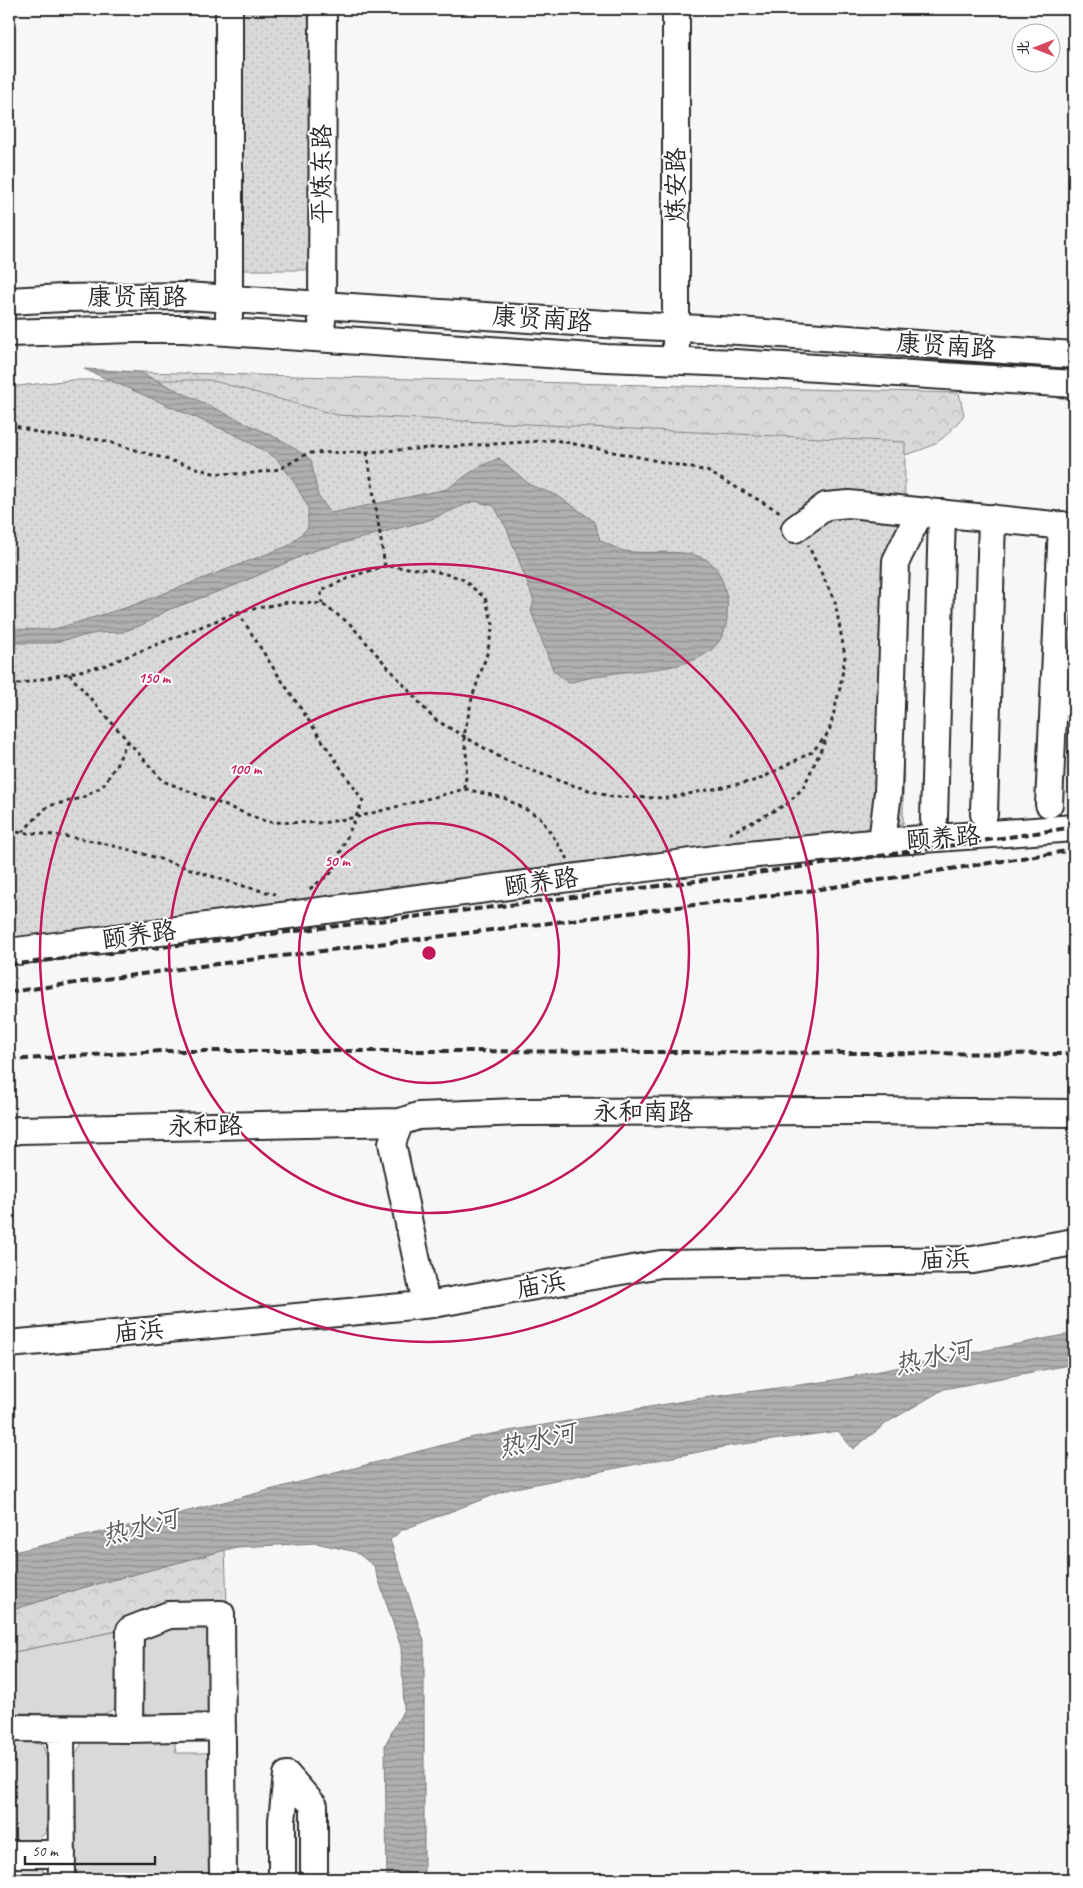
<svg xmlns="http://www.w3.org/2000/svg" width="1083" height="1888" font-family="Caveat,'LXGW WenKai TC',sans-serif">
  <defs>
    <pattern id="forest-crowns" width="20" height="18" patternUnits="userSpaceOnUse" patternTransform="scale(1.25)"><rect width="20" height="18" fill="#d9d9d9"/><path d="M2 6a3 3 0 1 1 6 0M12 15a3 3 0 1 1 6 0" fill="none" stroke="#bababa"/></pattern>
    <pattern id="park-dots" width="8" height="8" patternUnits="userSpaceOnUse" patternTransform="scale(1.25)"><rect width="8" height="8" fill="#d9d9d9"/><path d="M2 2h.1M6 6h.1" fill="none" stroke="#bababa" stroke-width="1.8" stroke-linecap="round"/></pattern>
    <pattern id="water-rules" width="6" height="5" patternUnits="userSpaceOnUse" patternTransform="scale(1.25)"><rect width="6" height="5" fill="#b0b0b0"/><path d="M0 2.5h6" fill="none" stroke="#8f8f8f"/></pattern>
  </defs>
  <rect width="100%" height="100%" fill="#f7f7f7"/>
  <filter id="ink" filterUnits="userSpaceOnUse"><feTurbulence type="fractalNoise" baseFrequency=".02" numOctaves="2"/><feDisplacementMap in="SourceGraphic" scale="10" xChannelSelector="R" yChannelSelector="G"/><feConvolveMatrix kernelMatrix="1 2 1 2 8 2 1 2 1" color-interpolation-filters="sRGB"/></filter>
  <g filter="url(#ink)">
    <path fill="#d9d9d9" stroke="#828282" d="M 208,1625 L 210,1715 L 140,1716 L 142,1636 L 172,1626 Z
      M 117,1631 L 116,1708 L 104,1714 L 9,1713 L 9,1653 Z
      M 174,1737 L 176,1753 L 211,1753 L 211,1879 L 75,1879 L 75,1755 L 82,1743 L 98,1739 Z
      M 9,1740 L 32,1742 L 42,1745 L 50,1765 L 46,1832 L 37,1841 L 9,1841 Z
      M 9,1863 L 37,1865 L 46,1873 L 46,1879 L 9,1879 Z"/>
    <path fill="url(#forest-crowns)" stroke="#828282" d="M 139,372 L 959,393 L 964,415 C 943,441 936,446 905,455 L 369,436 L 161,384 Z
      M 225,1550 L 227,1605 L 188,1606 L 117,1631 L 9,1653 L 9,1611 L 82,1588 Z"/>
    <path fill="url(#park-dots)" stroke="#828282" d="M 232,9 L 312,9 L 312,270 L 232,270 Z
      M 72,380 L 210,380 L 337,415 L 905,442 L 903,824 L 99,937 L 9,952 L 9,387 Z"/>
    <path fill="url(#water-rules)" stroke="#7b7b7b" d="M 84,369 L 139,372 L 285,442 L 311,460 L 318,496 L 331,513 L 447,489 L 477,468 L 499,458 L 530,485 L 558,496 L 594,521 L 600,540 C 608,544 616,549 624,551 C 648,555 681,548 703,558 C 719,565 724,583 727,599 C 728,605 727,611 727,618 C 723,670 655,668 616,673 C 600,675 584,679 568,683 L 553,670 L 531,611 L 534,601 L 507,529 L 494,506 L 474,501 L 429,520 L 313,551 L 236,585 L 168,610 L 142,625 L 122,632 L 97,633 L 51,643 L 9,643 L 9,629 L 52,630 L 131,606 L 288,546 L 308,528 L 308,507 L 293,480 L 276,458 L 238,436 Z
      M 1074,1333 L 1074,1364 L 944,1389 L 888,1422 L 853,1449 L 838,1431 L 729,1446 L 510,1489 L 402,1530 L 390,1540 L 424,1641 L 424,1879 L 387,1879 L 385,1745 L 404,1709 L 401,1647 L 374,1566 L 356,1552 L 316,1543 L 237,1547 L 82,1588 L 9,1611 L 9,1553 L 146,1522 L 474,1437 L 696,1399 L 829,1381 Z"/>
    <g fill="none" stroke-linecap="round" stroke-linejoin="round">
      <defs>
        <path id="minor" d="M 229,9 L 229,316
          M 676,9 L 676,345
          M 9,301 L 63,298 L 186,296 L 605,324 L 739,331 L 1074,355
          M 322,321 L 323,9
          M 9,333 L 133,329 L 184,329 L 606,358 L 735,363 L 1074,384
          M 795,529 L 826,506 L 849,504 L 1074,527
          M 1049,804 L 1062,525
          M 984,814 L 992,518
          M 934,819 L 942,513
          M 882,842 L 888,792 L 896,561 L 916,520 L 926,511
          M 9,952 L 737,856 L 882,842 L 1074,828
          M 9,1132 L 19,1130 L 400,1122
          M 426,1304 L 392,1143 L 400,1122 L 418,1116 L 519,1112 L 864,1111 L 1074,1113
          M 9,1344 L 433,1304 L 661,1264 L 973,1260 L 1074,1242
          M 9,1728 L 129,1729 L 222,1727
          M 61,1729 L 62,1879
          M 129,1729 L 130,1630 L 169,1615 L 221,1614 L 223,1879
          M 287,1775 L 314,1806 L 314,1879
          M 9,1854 L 62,1854
          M 282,1879 L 282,1820 L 287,1775"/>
      </defs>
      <use href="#minor" stroke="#2b2b2b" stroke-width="30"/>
      <path stroke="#2b2b2b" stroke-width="3" stroke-dasharray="4 4" stroke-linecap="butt" d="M 9,424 L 46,435 L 102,440 L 213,473 L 246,474 L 280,469 L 308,453 L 367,452 L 555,440 L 707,471 L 782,513
        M 367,452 L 385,566 L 430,570 L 461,578 L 485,598 L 493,624 L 487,654 L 472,698 L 464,736 L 467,761 L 465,789
        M 322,604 L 321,590 L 356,575 L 385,566
        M 238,612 L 272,666 L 363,801 L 331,873 L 307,891
        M 69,674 L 163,781 L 267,822 L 322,823 L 357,817 L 465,789 L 504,798 L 540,817 L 568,859
        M 9,686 L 103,666 L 238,612 L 288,602 L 322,604 L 349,623 L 434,719 L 505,760 L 562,782 L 612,797 L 668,798 L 758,780 L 812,752 L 829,732 L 840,688 L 845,656 L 835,602 L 808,545
        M 9,832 C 43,833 81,837 114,846 C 169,859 220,882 275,894
        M 22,832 L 48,806 L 82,798 L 103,786 L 118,762 L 127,741
        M 729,834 L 787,804 L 803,788 L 827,737"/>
      <use href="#minor" stroke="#fff" stroke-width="26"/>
      <path stroke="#2b2b2b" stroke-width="4" stroke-dasharray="8 4" stroke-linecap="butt" d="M 9,965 C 364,923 720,882 1074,827
        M 9,992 L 201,966 L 814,890 L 1074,850
        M 9,1060 L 162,1051 L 458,1051 L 1074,1054"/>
    </g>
  </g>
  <g fill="none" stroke="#c2185b" stroke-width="2.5">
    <circle cx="429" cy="953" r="130"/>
    <circle cx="429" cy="953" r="260"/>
    <circle cx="429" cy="953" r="389"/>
  </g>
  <g text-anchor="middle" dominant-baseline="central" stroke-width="4" stroke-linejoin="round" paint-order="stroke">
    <g font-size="25" fill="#2b2b2b" stroke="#fff">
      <text transform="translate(322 174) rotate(-90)">平炼东路</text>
      <text transform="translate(676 185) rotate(-90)">炼安路</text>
      <text x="137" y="297">康贤南路</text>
      <text transform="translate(542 319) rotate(4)">康贤南路</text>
      <text transform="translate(946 346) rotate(4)">康贤南路</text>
      <text transform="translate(943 838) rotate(-4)">颐养路</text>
      <text transform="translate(541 882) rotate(-8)">颐养路</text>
      <text transform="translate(139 935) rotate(-8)">颐养路</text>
      <text x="643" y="1112">永和南路</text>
      <text transform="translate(205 1126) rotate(-1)">永和路</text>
      <text transform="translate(945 1259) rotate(-2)">庙浜</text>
      <text transform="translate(541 1285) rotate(-10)">庙浜</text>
      <text transform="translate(139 1331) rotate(-5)">庙浜</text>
    </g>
    <g font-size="26" font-style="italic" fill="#5a5a5a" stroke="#fff">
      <text transform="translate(933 1357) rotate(-12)">热水河</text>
      <text transform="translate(537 1440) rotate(-12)">热水河</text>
      <text transform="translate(140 1527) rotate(-14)">热水河</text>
    </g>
  </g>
  <circle cx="429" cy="953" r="8" fill="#c2185b" stroke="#fff" stroke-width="2.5"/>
  <g font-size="15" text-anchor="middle" font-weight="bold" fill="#c2185b" stroke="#fff" stroke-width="4" stroke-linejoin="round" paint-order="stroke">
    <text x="154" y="683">150 m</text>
    <text x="245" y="774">100 m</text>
    <text x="337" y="866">50 m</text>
  </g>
  <rect width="1083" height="1888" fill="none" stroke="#fff" stroke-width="30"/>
  <rect x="15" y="15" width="1053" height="1858" fill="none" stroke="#2b2b2b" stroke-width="2" filter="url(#ink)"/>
  <g transform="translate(1036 48) rotate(270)"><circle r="24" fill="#ffffff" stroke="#aaaaaa"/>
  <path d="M0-4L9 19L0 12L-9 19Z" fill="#d1495b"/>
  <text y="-8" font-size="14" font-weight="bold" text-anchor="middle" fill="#2b2b2b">北</text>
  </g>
  <path d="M25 1856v8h130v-8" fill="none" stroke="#2b2b2b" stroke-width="2.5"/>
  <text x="32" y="1856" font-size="15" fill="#2b2b2b" stroke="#ffffff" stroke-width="4" paint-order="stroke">50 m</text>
</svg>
